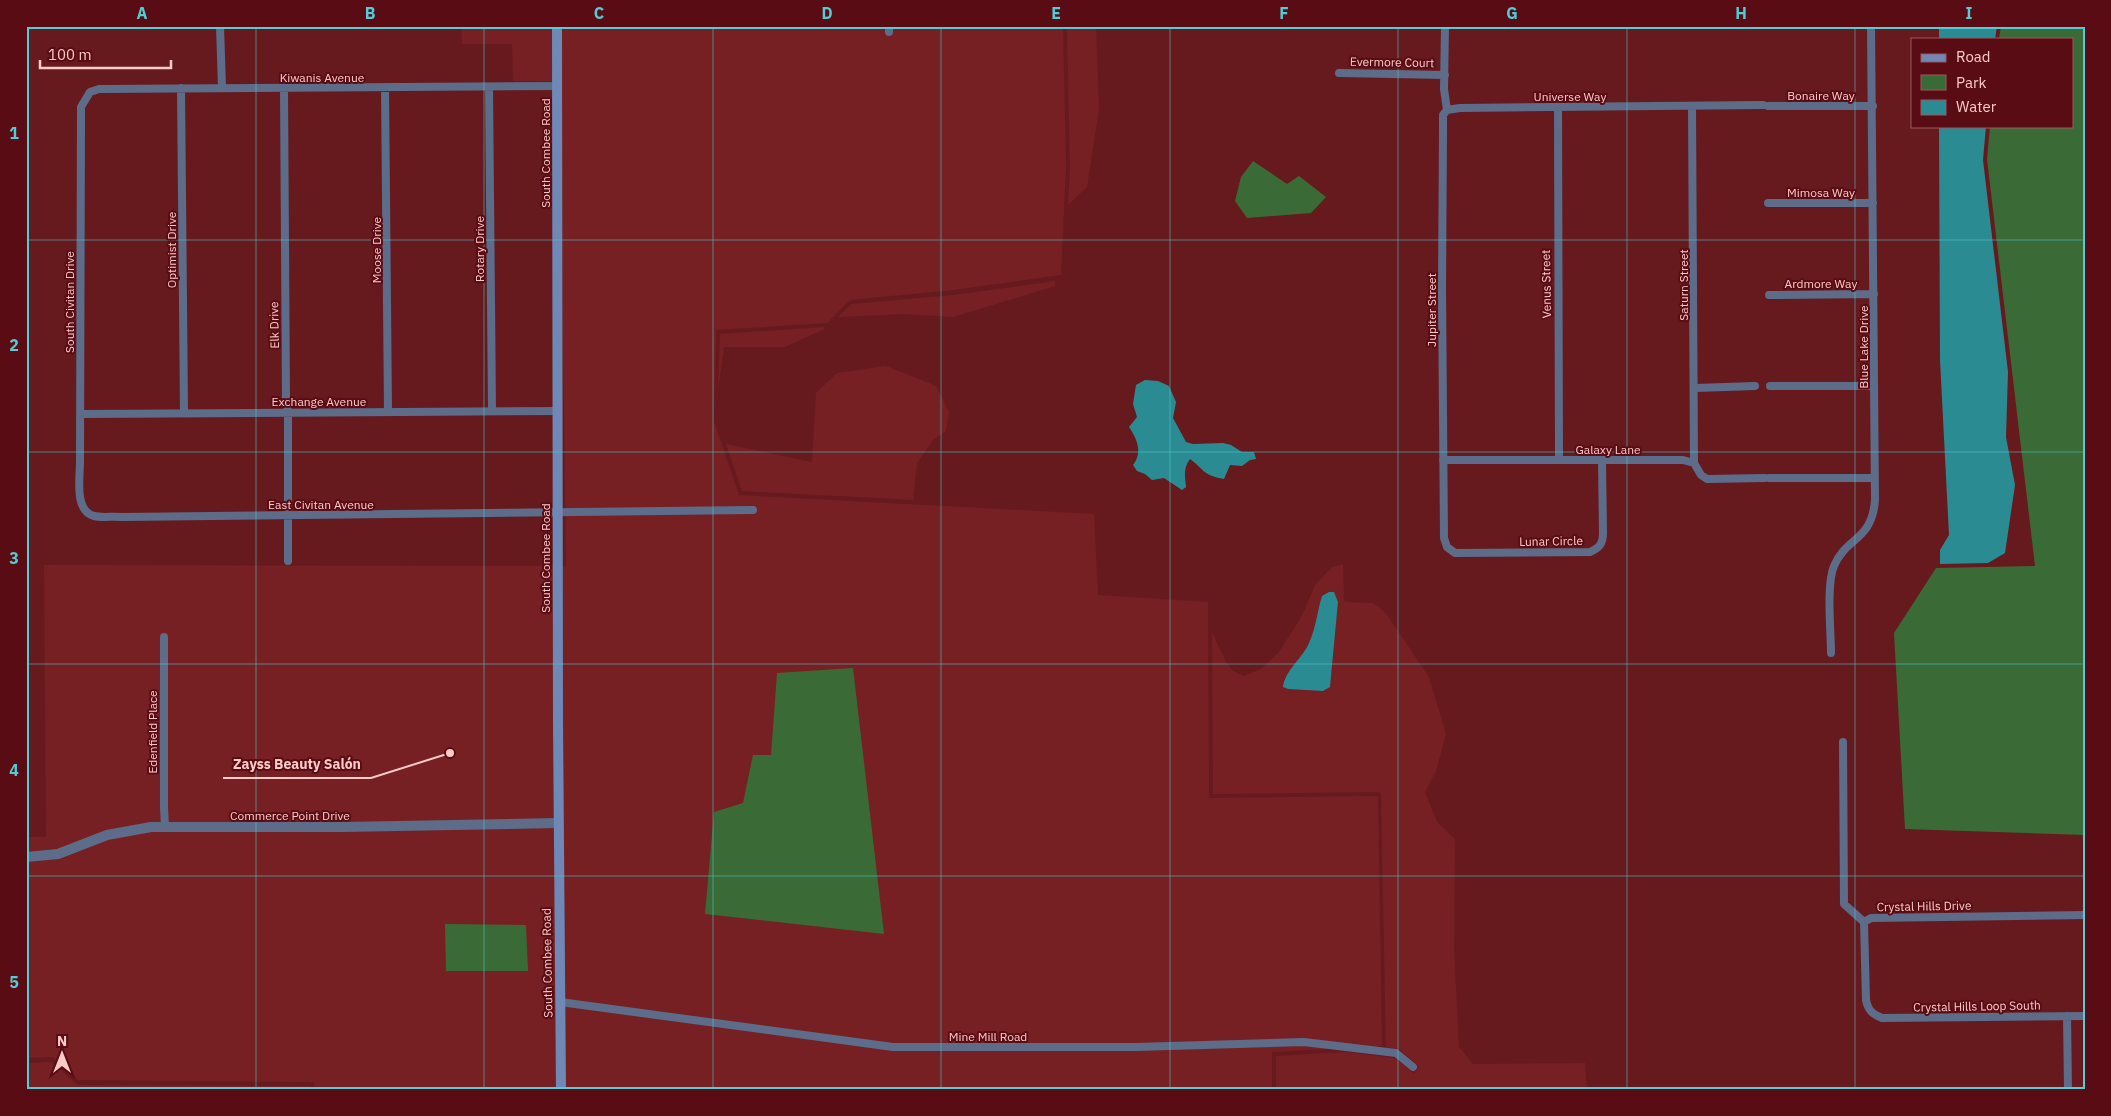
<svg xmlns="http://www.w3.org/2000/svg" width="2111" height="1116" font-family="'IBM Plex Sans',sans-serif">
  <rect width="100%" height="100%" fill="#671a1e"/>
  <path fill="#762024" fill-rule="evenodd" d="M 461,26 L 553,26 L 552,81 L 513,81 L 512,44 L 462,44 Z
    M 559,26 L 1063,26 L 1066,167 L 1061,275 L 953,290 L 850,300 L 827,323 L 716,330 L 714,421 L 739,495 L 1094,514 L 1098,595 L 1208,602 L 1209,798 L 1378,796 L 1382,1046 L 1272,1052 L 1272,1090 L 315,1090 L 314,1082 L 78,1080 L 53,1057 L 26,1058 L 26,837 L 46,837 L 44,565 L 566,566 Z
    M 1067,26 L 1096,26 L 1099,109 L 1087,187 L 1068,205 L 1070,167 Z
    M 1055,281 L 1055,286 L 953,317 L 904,314 L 838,317 L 851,304 L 954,295 Z
    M 824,327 L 824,329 L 785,347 L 724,347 L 718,390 L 720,334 Z
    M 886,366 L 936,386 L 949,412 L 946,431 L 933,440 L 917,463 L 913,500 L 742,491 L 726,444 L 812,462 L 816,393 L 837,373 Z
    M 1343,564 L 1344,601 L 1347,602 L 1373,603 L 1385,612 L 1429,677 L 1446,734 L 1436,771 L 1425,792 L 1437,822 L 1455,839 L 1454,950 L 1459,1047 L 1473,1064 L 1585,1063 L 1587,1090 L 1276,1090 L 1276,1056 L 1345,1052 L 1395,1058 L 1414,1074 L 1419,1066 L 1399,1049 L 1386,1047 L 1381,793 L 1378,792 L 1213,794 L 1212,632 L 1226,662 L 1233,671 L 1244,676 L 1261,669 L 1279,652 L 1302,616 L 1315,585 L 1331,568 ZM 1321,602 L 1338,602 L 1330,687 L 1323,691 L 1288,689 L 1284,679 L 1309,644 L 1315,628 Z
    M 51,1062 L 78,1085 L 311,1086 L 311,1090 L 26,1088 L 26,1063 Z"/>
  <path fill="#3a6b36" d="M 2001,26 L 2085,26 L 2085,835 L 1905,829 L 1894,633 L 1936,568 L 2035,566 L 1987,159 L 1990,126 L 2072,126 L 2072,39 L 1999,39 Z
    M 1253,161 L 1287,184 L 1299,176 L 1326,197 L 1311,213 L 1247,218 L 1235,201 L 1241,177 Z
    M 853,668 L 884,934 L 705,914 L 714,812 L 743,803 L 753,755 L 771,755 L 777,673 Z
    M 445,924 L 526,925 L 528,971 L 446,971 Z"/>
  <path fill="#2b8b92" d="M 1939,26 L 1997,26 L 1995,39 L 1939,39 Z
    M 1939,126 L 1986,126 L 1983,160 L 2008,372 L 2006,437 L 2015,485 L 2005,553 L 1988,563 L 1940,564 L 1940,550 L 1949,535 L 1940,360 Z
    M 1145,380 L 1158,381 L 1169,386 L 1176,402 L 1173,418 L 1186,442 L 1193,444 L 1223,443 L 1231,445 L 1242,452 L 1254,452 L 1256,459 L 1250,460 L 1242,466 L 1230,465 L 1224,479 C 1202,475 1205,470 1190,459 C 1183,468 1185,477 1186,487 L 1182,490 L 1164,478 L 1152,480 L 1145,474 L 1137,471 L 1133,465 C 1143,452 1137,439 1129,427 L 1137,417 L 1133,404 L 1136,385 Z
    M 1329,592 L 1334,592 L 1338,602 L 1330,687 L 1323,691 L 1288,689 L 1283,687 C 1285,670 1302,659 1309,643 C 1316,628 1317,612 1322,596 Z"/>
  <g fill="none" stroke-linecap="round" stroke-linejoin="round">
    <path stroke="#5d6c89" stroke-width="8" d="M 220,26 L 222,88
      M 889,26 L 889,32
      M 1445,26 L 1444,89 L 1447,110 L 1443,115 L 1443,131 L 1442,288 L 1444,538 L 1447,547 L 1455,553 L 1590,552 C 1599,548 1603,544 1603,533 L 1602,461
      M 1339,73 L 1445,75
      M 557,86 L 99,89 L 90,92 L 81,107 L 80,462 C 80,477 74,511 94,516 C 102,518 113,516 122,517 L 753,510
      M 489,87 L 492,411
      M 181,88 L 184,412
      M 284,88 L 286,401 L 288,412 L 288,561
      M 385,88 L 388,411
      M 1768,106 L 1873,106
      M 1692,107 L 1694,463
      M 1558,108 L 1559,460
      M 1447,110 L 1460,108 L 1763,105
      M 1768,203 L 1873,203
      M 1769,295 L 1874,294
      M 1770,386 L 1874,386
      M 1695,388 L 1755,386
      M 81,414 L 557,411
      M 1443,460 L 1683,460 L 1694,463 L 1701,475 L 1707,479 L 1765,478
      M 1769,478 L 1874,478
      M 164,637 L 164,808 L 165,826
      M 1831,653 C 1831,631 1826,585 1834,566 C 1846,537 1872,541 1875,500 L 1871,26
      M 1843,742 L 1844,904 L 1864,922
      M 1864,922 L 1866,1000 C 1868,1010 1872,1014 1882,1018 L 2085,1016
      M 1864,922 L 1871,918 L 2085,915
      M 560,1002 L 893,1047 L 1136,1047 L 1304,1042 L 1396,1053 L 1413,1067
      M 2067,1016 L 2068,1090"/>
    <path stroke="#5d6c89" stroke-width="10" d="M 26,857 L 58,854 L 107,835 L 151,827 L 342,827 L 558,823"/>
    <path stroke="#6f88b5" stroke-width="10" d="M 557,26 L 558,722 L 561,1090"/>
  </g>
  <path fill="none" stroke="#52ccd5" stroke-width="1" stroke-opacity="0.55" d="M 256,26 L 256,1090M 484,26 L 484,1090M 713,26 L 713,1090M 941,26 L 941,1090M 1170,26 L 1170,1090M 1398,26 L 1398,1090M 1627,26 L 1627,1090M 1855,26 L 1855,1090M 26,240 L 2085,240M 26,452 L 2085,452M 26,664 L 2085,664M 26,876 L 2085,876"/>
  <g text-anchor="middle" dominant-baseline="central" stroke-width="4" stroke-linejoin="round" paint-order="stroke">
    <g font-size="12" fill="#fbcbc8" stroke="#5a0c14">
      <text transform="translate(1392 62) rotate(1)">Evermore Court</text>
      <text x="322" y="77">Kiwanis Avenue</text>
      <text x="1821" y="95">Bonaire Way</text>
      <text x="1570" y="96">Universe Way</text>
      <text transform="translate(545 153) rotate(-90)">South Combee Road</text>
      <text x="1821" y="192">Mimosa Way</text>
      <text transform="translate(479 249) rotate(-90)">Rotary Drive</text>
      <text transform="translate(171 250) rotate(-90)">Optimist Drive</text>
      <text transform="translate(376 250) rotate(-90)">Moose Drive</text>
      <text x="1821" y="283">Ardmore Way</text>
      <text transform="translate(1546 284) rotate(-91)">Venus Street</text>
      <text transform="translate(1683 285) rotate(-90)">Saturn Street</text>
      <text transform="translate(69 302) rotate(-90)">South Civitan Drive</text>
      <text transform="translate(1431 310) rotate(-90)">Jupiter Street</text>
      <text transform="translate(274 325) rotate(-91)">Elk Drive</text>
      <text transform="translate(1863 347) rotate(-90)">Blue Lake Drive</text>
      <text x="319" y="401">Exchange Avenue</text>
      <text x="1608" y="449">Galaxy Lane</text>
      <text x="321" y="504">East Civitan Avenue</text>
      <text transform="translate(1551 541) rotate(-1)">Lunar Circle</text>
      <text transform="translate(545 558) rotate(-90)">South Combee Road</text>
      <text transform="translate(152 732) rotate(-90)">Edenfield Place</text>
      <text x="290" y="815">Commerce Point Drive</text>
      <text transform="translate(1924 906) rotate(-1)">Crystal Hills Drive</text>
      <text transform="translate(547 963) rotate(-91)">South Combee Road</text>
      <text transform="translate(1977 1006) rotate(-1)">Crystal Hills Loop South</text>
      <text x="988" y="1036">Mine Mill Road</text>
    </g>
  </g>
  <path fill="none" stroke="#fbcbc8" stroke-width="2" d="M450 753L371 778H223"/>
  <circle fill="#fbcbc8" stroke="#5a0c14" stroke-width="2" cx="450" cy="753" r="5"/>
  <g font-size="14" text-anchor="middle" font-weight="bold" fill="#fbcbc8" stroke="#5a0c14" stroke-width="4" stroke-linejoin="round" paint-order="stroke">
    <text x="297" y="769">Zayss Beauty Salón</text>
  </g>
  <rect width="2111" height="1116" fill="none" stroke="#5a0c14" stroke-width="55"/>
  <rect x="1911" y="38" width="162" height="90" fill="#5a0c14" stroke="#9a585c"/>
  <rect x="1921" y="54" width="25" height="8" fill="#6f88b5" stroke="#9a585c"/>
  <text x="1956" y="62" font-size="15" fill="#fbcbc8">Road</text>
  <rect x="1921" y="75" width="25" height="15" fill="#3a6b36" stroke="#9a585c"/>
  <text x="1956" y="88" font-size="15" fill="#fbcbc8">Park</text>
  <rect x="1921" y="100" width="25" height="15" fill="#2b8b92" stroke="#9a585c"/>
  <text x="1956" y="112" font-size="15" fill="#fbcbc8">Water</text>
  <g transform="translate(62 1054)" stroke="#5a0c14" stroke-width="4" paint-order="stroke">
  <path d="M0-4L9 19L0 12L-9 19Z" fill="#fbcbc8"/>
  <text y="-8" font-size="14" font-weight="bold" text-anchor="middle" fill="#fbcbc8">N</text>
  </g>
  <path d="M40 60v8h131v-8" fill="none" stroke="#fbcbc8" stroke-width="2.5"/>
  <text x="48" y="60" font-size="15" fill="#fbcbc8" stroke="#5a0c14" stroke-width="4" paint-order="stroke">100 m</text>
  <rect x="28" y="28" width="2056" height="1060" fill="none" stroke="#52ccd5" stroke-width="2"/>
  <g font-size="16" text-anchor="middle" font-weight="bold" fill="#52ccd5">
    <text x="142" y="19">A</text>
    <text x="370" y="19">B</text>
    <text x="599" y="19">C</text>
    <text x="827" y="19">D</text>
    <text x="1056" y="19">E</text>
    <text x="1284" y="19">F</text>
    <text x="1512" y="19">G</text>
    <text x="1741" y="19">H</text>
    <text x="1969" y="19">I</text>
    <text x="14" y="139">1</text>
    <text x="14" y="351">2</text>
    <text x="14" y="564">3</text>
    <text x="14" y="776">4</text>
    <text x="14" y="988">5</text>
  </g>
</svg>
